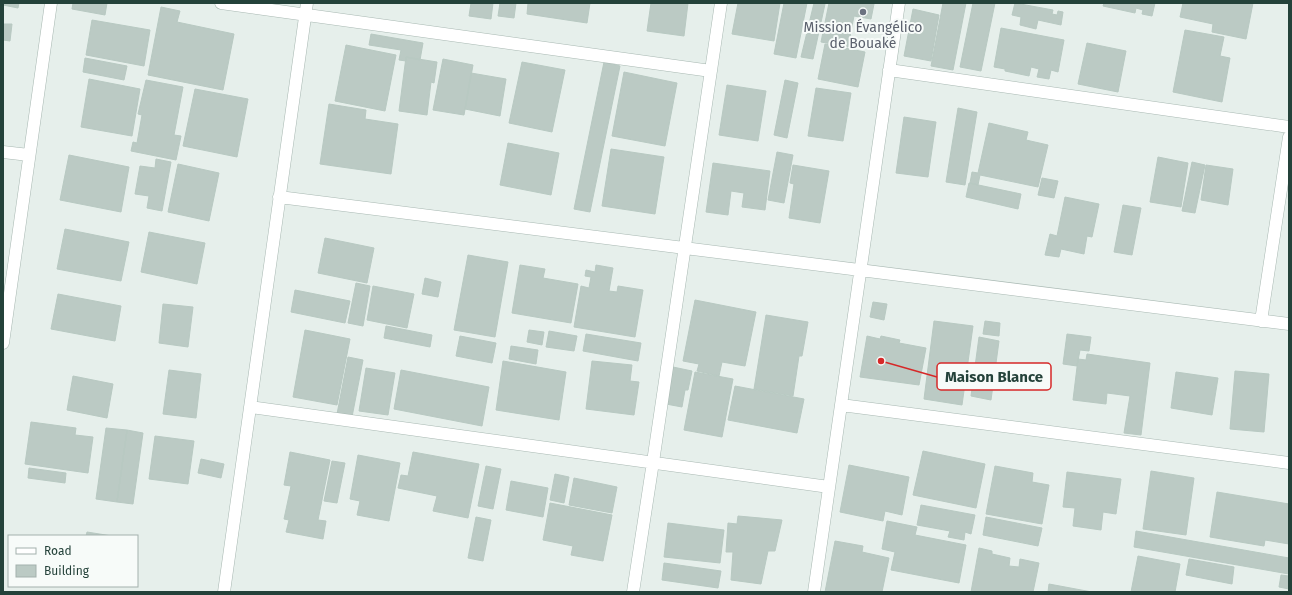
<svg xmlns="http://www.w3.org/2000/svg" width="1292" height="595" font-family="'Fira Sans',sans-serif">
  <rect width="100%" height="100%" fill="#e6efeb"/>
  <path fill="#bbcac4" stroke="#b8c9c2" d="M 3,3 L 19,3 L 18,8 L 3,5 Z
    M 73,3 L 107,3 L 105,15 L 72,9 Z
    M 471,3 L 493,3 L 491,19 L 469,16 Z
    M 500,3 L 516,3 L 514,18 L 498,16 Z
    M 528,3 L 590,3 L 587,23 L 527,14 Z
    M 651,3 L 688,3 L 684,36 L 647,31 Z
    M 738,3 L 780,3 L 774,41 L 732,34 Z
    M 784,3 L 807,3 L 796,58 L 774,54 Z
    M 814,3 L 825,4 L 813,59 L 801,57 Z
    M 829,3 L 868,3 L 874,4 L 871,19 L 854,16 L 848,47 L 821,42 Z
    M 943,3 L 966,3 L 953,70 L 931,66 Z
    M 973,3 L 995,3 L 981,71 L 960,67 Z
    M 1015,3 L 1053,10 L 1052,14 L 1057,15 L 1058,11 L 1063,12 L 1061,25 L 1038,20 L 1036,29 L 1020,25 L 1021,17 L 1012,15 Z
    M 1104,3 L 1155,3 L 1152,16 L 1142,14 L 1143,10 L 1136,8 L 1135,13 L 1103,6 Z
    M 1183,3 L 1253,3 L 1246,39 L 1212,32 L 1213,24 L 1180,17 Z
    M 161,7 L 180,11 L 177,22 L 234,34 L 223,90 L 148,75 Z
    M 913,9 L 939,15 L 931,61 L 904,56 Z
    M 92,20 L 150,30 L 144,66 L 86,55 Z
    M 3,24 L 12,24 L 10,41 L 3,40 Z
    M 1001,28 L 1064,40 L 1058,72 L 1051,70 L 1049,79 L 1037,77 L 1039,69 L 1031,67 L 1029,76 L 1005,71 L 1005,69 L 994,67 Z
    M 1185,30 L 1224,37 L 1220,56 L 1230,58 L 1222,102 L 1173,92 Z
    M 371,34 L 423,43 L 420,60 L 406,57 L 406,61 L 399,60 L 401,50 L 369,45 Z
    M 1087,43 L 1126,51 L 1118,92 L 1078,84 Z
    M 825,44 L 865,52 L 858,87 L 818,79 Z
    M 346,45 L 396,55 L 385,111 L 335,101 Z
    M 406,57 L 437,62 L 434,83 L 431,82 L 427,115 L 399,111 Z
    M 85,58 L 127,66 L 124,80 L 83,72 Z
    M 443,59 L 473,65 L 464,115 L 433,110 Z
    M 522,62 L 565,70 L 552,132 L 509,123 Z
    M 604,62 L 620,66 L 590,212 L 574,209 Z
    M 624,72 L 677,83 L 665,146 L 612,136 Z
    M 471,73 L 506,79 L 500,116 L 465,109 Z
    M 89,79 L 140,89 L 132,136 L 81,127 Z
    M 146,80 L 183,87 L 174,135 L 181,136 L 176,160 L 131,151 L 133,142 L 137,143 L 142,115 L 138,114 Z
    M 785,80 L 798,83 L 787,138 L 774,135 Z
    M 727,85 L 766,91 L 758,141 L 719,135 Z
    M 816,88 L 851,93 L 843,141 L 808,136 Z
    M 195,89 L 248,99 L 237,157 L 183,146 Z
    M 329,104 L 366,110 L 365,119 L 398,124 L 391,174 L 320,164 Z
    M 958,108 L 977,112 L 965,185 L 946,182 Z
    M 904,117 L 936,122 L 928,177 L 896,173 Z
    M 989,123 L 1028,132 L 1026,140 L 1048,145 L 1038,187 L 980,175 L 978,185 L 970,183 L 972,172 L 978,173 Z
    M 508,143 L 559,153 L 551,195 L 500,185 Z
    M 611,149 L 664,157 L 655,214 L 602,206 Z
    M 777,152 L 793,155 L 784,203 L 768,200 Z
    M 69,155 L 129,167 L 121,212 L 60,200 Z
    M 1158,157 L 1188,163 L 1181,207 L 1150,202 Z
    M 156,159 L 171,162 L 162,211 L 147,208 L 149,196 L 135,194 L 140,166 L 155,168 Z
    M 1192,162 L 1205,165 L 1195,213 L 1182,211 Z
    M 713,163 L 770,171 L 765,210 L 742,207 L 744,193 L 731,191 L 728,215 L 706,212 Z
    M 178,164 L 219,173 L 209,221 L 168,212 Z
    M 793,165 L 829,171 L 820,223 L 789,218 L 794,184 L 790,183 Z
    M 1206,165 L 1233,169 L 1228,205 L 1201,200 Z
    M 1042,178 L 1058,181 L 1054,198 L 1038,195 Z
    M 969,183 L 1021,194 L 1018,209 L 966,197 Z
    M 1065,197 L 1099,204 L 1092,237 L 1087,236 L 1084,254 L 1061,249 L 1059,257 L 1045,255 L 1050,234 L 1057,236 Z
    M 1123,205 L 1141,208 L 1132,255 L 1114,252 Z
    M 65,229 L 129,242 L 121,281 L 57,269 Z
    M 149,232 L 205,243 L 197,284 L 141,272 Z
    M 325,238 L 374,248 L 367,283 L 318,273 Z
    M 468,255 L 508,262 L 495,337 L 454,330 Z
    M 520,265 L 545,269 L 543,278 L 578,284 L 571,323 L 512,313 Z
    M 596,265 L 613,268 L 609,291 L 617,292 L 618,286 L 643,290 L 635,337 L 574,327 L 581,286 L 589,288 L 591,277 L 585,276 L 586,270 L 595,272 Z
    M 425,278 L 441,282 L 438,297 L 422,294 Z
    M 356,283 L 370,286 L 363,326 L 348,323 Z
    M 373,286 L 414,294 L 407,328 L 367,320 Z
    M 295,290 L 350,301 L 345,323 L 291,312 Z
    M 58,294 L 121,306 L 115,341 L 51,329 Z
    M 695,300 L 756,312 L 745,366 L 722,362 L 719,376 L 697,371 L 699,364 L 683,361 Z
    M 873,302 L 887,304 L 884,320 L 870,317 Z
    M 163,304 L 193,307 L 188,347 L 159,343 Z
    M 766,315 L 808,322 L 802,356 L 799,356 L 793,396 L 754,389 Z
    M 934,321 L 973,326 L 962,405 L 924,399 Z
    M 985,321 L 1000,323 L 999,336 L 983,334 Z
    M 386,326 L 432,335 L 430,347 L 384,338 Z
    M 305,330 L 350,339 L 337,405 L 293,397 Z
    M 529,330 L 544,332 L 542,345 L 527,342 Z
    M 549,331 L 577,336 L 574,351 L 546,347 Z
    M 586,334 L 641,343 L 638,361 L 583,351 Z
    M 1067,334 L 1091,337 L 1089,351 L 1080,350 L 1077,366 L 1063,364 Z
    M 460,336 L 496,343 L 492,363 L 456,356 Z
    M 867,336 L 880,339 L 881,336 L 900,340 L 899,343 L 926,348 L 919,385 L 860,377 Z
    M 979,337 L 999,341 L 991,400 L 971,396 Z
    M 511,346 L 538,350 L 536,364 L 509,359 Z
    M 1087,354 L 1150,363 L 1141,435 L 1124,433 L 1130,396 L 1107,393 L 1106,404 L 1073,400 L 1078,359 L 1086,360 Z
    M 348,357 L 363,360 L 352,417 L 337,414 Z
    M 503,361 L 566,372 L 559,420 L 496,410 Z
    M 592,361 L 632,365 L 630,381 L 639,382 L 634,415 L 586,409 Z
    M 673,367 L 692,371 L 688,390 L 685,390 L 682,407 L 666,404 Z
    M 366,368 L 395,373 L 388,415 L 359,411 Z
    M 169,370 L 201,374 L 196,418 L 163,414 Z
    M 401,370 L 489,387 L 482,426 L 394,409 Z
    M 1235,371 L 1269,374 L 1264,432 L 1230,429 Z
    M 695,372 L 733,379 L 722,437 L 684,430 Z
    M 1176,372 L 1218,378 L 1212,415 L 1171,408 Z
    M 73,376 L 113,384 L 107,418 L 67,410 Z
    M 735,386 L 804,399 L 797,433 L 728,420 Z
    M 31,422 L 76,428 L 75,435 L 93,437 L 88,473 L 25,464 Z
    M 106,428 L 127,430 L 117,502 L 96,499 Z
    M 127,430 L 143,433 L 133,504 L 117,502 Z
    M 155,436 L 194,441 L 188,484 L 149,479 Z
    M 923,451 L 985,464 L 976,508 L 913,495 Z
    M 290,452 L 330,460 L 318,520 L 326,521 L 323,539 L 286,532 L 289,520 L 284,519 L 291,486 L 284,485 Z
    M 413,452 L 479,464 L 468,518 L 433,511 L 437,496 L 398,488 L 401,475 L 408,476 Z
    M 358,455 L 400,463 L 389,521 L 357,515 L 360,501 L 350,499 Z
    M 201,459 L 224,464 L 221,478 L 198,473 Z
    M 332,461 L 345,463 L 337,503 L 324,501 Z
    M 849,465 L 909,477 L 902,515 L 885,511 L 883,521 L 840,512 Z
    M 486,466 L 501,469 L 493,509 L 478,506 Z
    M 995,466 L 1033,473 L 1032,482 L 1049,485 L 1042,524 L 986,514 Z
    M 29,468 L 66,473 L 65,483 L 28,478 Z
    M 1151,471 L 1194,478 L 1186,535 L 1143,529 Z
    M 1067,472 L 1121,479 L 1116,514 L 1103,512 L 1101,530 L 1073,526 L 1075,508 L 1063,507 Z
    M 555,474 L 569,477 L 564,503 L 550,500 Z
    M 574,478 L 617,487 L 612,513 L 569,505 Z
    M 511,481 L 548,488 L 543,517 L 506,510 Z
    M 1217,492 L 1289,504 L 1289,544 L 1265,540 L 1264,546 L 1210,537 Z
    M 550,503 L 612,515 L 603,561 L 571,555 L 573,546 L 543,540 Z
    M 921,505 L 975,515 L 971,534 L 965,532 L 964,540 L 948,537 L 950,531 L 917,525 Z
    M 738,516 L 782,520 L 775,551 L 768,551 L 761,584 L 731,580 L 733,552 L 726,552 L 728,523 L 737,524 Z
    M 476,517 L 491,520 L 483,561 L 468,558 Z
    M 986,517 L 1042,528 L 1038,546 L 983,535 Z
    M 887,521 L 917,527 L 915,535 L 966,545 L 959,583 L 891,570 L 895,552 L 882,549 Z
    M 668,523 L 724,530 L 720,563 L 664,557 Z
    M 1136,531 L 1289,558 L 1289,574 L 1134,547 Z
    M 87,532 L 112,536 L 86,536 Z
    M 835,541 L 863,546 L 862,552 L 889,558 L 882,592 L 825,592 Z
    M 979,548 L 992,551 L 992,554 L 1010,558 L 1009,566 L 1019,567 L 1020,559 L 1039,563 L 1033,592 L 971,592 Z
    M 1138,556 L 1180,564 L 1175,592 L 1131,592 Z
    M 1189,559 L 1234,567 L 1232,584 L 1186,575 Z
    M 664,563 L 721,571 L 718,588 L 662,580 Z
    M 1281,575 L 1289,576 L 1289,589 L 1279,587 Z
    M 1049,584 L 1092,592 L 1048,592 Z"/>
  <g fill="none" stroke-linecap="round" stroke-linejoin="round">
    <defs>
      <path id="minor" d="M 221,3 L 711,71
        M 889,70 L 1289,127
        M 3,152 L 29,155
        M 279,197 L 1289,324
        M 1261,321 L 1289,137
        M 3,343 L 51,3
        M 841,405 L 1289,463
        M 250,407 L 829,487
        M 224,592 L 307,3
        M 633,592 L 653,462 L 721,3
        M 814,592 L 899,3"/>
    </defs>
    <use href="#minor" stroke="#a8b8b2" stroke-width="13"/>
    <use href="#minor" stroke="#fff" stroke-width="12"/>
  </g>
  <circle fill="#6b7280" stroke="#f7fbf9" stroke-width="1.5" cx="863" cy="12" r="4"/>
  <g text-anchor="middle" dominant-baseline="central" stroke-width="4" stroke-linejoin="round" paint-order="stroke">
    <g font-size="14" fill="#5b616d" stroke="#f7fbf9">
      <text x="863" y="27">Mission Évangélico<tspan x="863" dy="16">de Bouaké</tspan></text>
    </g>
  </g>
  <path fill="none" stroke="#d62828" stroke-width="1.5" d="M881 361L937 377"/>
  <circle fill="#d62828" stroke="#f7fbf9" stroke-width="1.5" cx="881" cy="361" r="4"/>
  <rect fill="#f7fbf9" stroke="#d62828" stroke-width="1.5" x="937" y="363" width="114" height="27" rx="4"/>
  <g font-size="15" text-anchor="middle" font-weight="bold" fill="#24423a">
    <text x="994" y="382">Maison Blance</text>
  </g>
  <rect width="1292" height="595" fill="none" stroke="#24423a" stroke-width="8"/>
  <rect x="8" y="535" width="130" height="52" fill="#f7fbf9" stroke="#a3b1ad"/>
  <rect x="16" y="548" width="20" height="6" fill="#ffffff" stroke="#a3b1ad"/>
  <text x="44" y="555" font-size="12" fill="#24423a">Road</text>
  <rect x="16" y="565" width="20" height="12" fill="#bbcac4" stroke="#a3b1ad"/>
  <text x="44" y="575" font-size="12" fill="#24423a">Building</text>
</svg>
